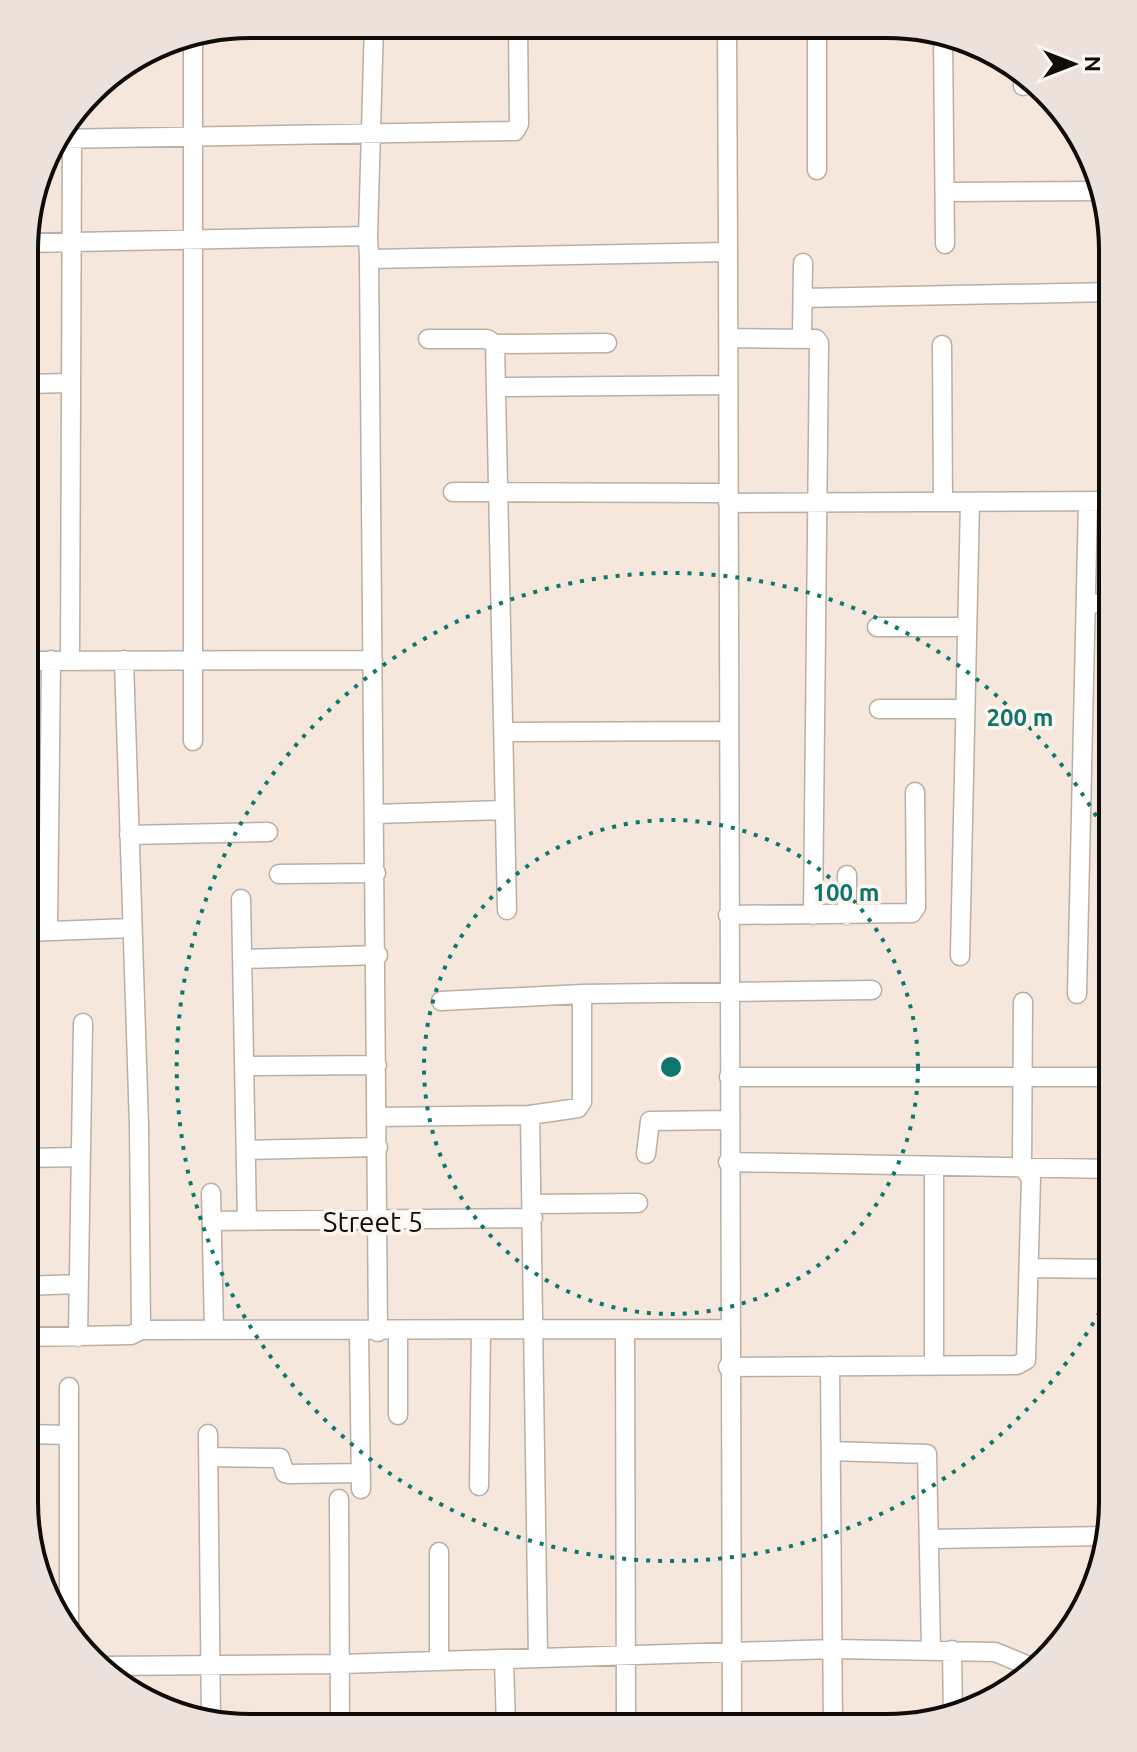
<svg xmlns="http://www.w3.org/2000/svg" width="1137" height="1752" font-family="Ubuntu,sans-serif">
  <rect width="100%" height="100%" fill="#f5e7db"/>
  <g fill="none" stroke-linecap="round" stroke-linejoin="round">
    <defs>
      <path id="minor" d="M 817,26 L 817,170
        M 193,34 L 193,741
        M 943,37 L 945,244
        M 1023,86 L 1024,70
        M 54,139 L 515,131 L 519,124 L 518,25
        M 945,192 L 1101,191
        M 368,236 L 374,24
        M 26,243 L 368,236 L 369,259 L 728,252 L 727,25
        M 728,252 L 732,1728
        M 369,259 L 378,1332
        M 803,298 L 1113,292
        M 802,337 L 803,263
        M 728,338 L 816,339 L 819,343 L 813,915
        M 428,339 L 487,339 L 495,344 L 507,910
        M 495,344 L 607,343
        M 942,345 L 943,502
        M 26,384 L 69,383
        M 496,387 L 728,385
        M 453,492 L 728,493
        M 728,503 L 1113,501
        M 1086,603 L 1113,604
        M 877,627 L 967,627
        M 70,660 L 72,138
        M 124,660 L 139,1126 L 141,1330
        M 25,661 L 373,660
        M 879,709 L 965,709
        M 504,732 L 728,731
        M 375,814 L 504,810
        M 129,835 L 268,832
        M 279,874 L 376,873
        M 847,875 L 847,915
        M 241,899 L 247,1221
        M 728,915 L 912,913 L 916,907 L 915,792
        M 48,929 L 51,660
        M 25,932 L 131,928
        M 960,956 L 970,502
        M 242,959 L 378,955
        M 1077,994 L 1088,501
        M 441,1001 L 582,994 L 872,990
        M 244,1066 L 377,1065
        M 729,1077 L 1096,1077
        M 530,1115 L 538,1657
        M 378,1117 L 530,1115 L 578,1108 L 582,1102 L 582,994
        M 246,1150 L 378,1147
        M 646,1154 L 650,1121 L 728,1120
        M 25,1158 L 81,1157
        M 728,1162 L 1113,1169
        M 934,1166 L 934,1365
        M 211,1193 L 214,1330
        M 532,1204 L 638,1203
        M 212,1221 L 533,1218
        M 1030,1268 L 1113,1269
        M 24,1286 L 78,1284
        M 625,1330 L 626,1727
        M 359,1332 L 361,1489
        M 398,1332 L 398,1415
        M 24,1337 L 131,1335 L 141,1330 L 728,1329
        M 78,1337 L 83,1023
        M 830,1366 L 833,1728
        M 728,1367 L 1017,1365 L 1026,1360 L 1031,1178 L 1022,1166 L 1023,1002
        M 24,1434 L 69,1435
        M 208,1434 L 211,1722
        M 831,1451 L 927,1454 L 931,1649
        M 209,1457 L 280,1458 L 285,1473 L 289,1474 L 361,1473
        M 479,1486 L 481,1332
        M 339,1499 L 340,1726
        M 931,1539 L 1106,1536
        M 69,1624 L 69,1387
        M 952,1650 L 953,1715
        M 504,1659 L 506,1727
        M 439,1661 L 439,1552
        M 101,1666 L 341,1664 L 833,1649 L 995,1652 L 1029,1666"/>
    </defs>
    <use href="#minor" stroke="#bbaea3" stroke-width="21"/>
    <use href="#minor" stroke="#fff" stroke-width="18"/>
  </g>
  <g fill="none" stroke="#0f766e" stroke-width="4" stroke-dasharray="4 8">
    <circle cx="671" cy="1067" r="247"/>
    <path d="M1111 1291A494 494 0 1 1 1111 843"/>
  </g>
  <g text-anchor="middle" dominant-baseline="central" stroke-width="7" stroke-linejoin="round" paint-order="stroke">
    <g font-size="28" fill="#100c08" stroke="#fef5ee">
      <text x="373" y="1221">Street 5</text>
    </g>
  </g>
  <path d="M0 0H1137V1752H0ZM250 38H887A212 212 0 0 1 1099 250V1502A212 212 0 0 1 887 1714H250A212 212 0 0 1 38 1502V250A212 212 0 0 1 250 38Z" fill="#ebe2dc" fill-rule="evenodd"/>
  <path fill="none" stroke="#100c08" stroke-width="4" d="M250 38H887A212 212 0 0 1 1099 250V1502A212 212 0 0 1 887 1714H250A212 212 0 0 1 38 1502V250A212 212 0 0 1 250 38Z"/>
  <circle cx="671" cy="1067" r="12" fill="#0f766e" stroke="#fef5ee" stroke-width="4"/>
  <g font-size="24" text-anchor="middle" font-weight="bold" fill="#0f766e" stroke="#fef5ee" stroke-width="7" stroke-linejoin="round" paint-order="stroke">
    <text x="1020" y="726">200 m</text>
    <text x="846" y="901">100 m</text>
  </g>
  <g transform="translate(1073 64) rotate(90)" stroke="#fef5ee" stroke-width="6" paint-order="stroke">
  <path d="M0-6L14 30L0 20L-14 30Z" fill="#100c08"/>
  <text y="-12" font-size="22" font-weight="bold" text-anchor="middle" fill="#100c08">N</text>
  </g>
</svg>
